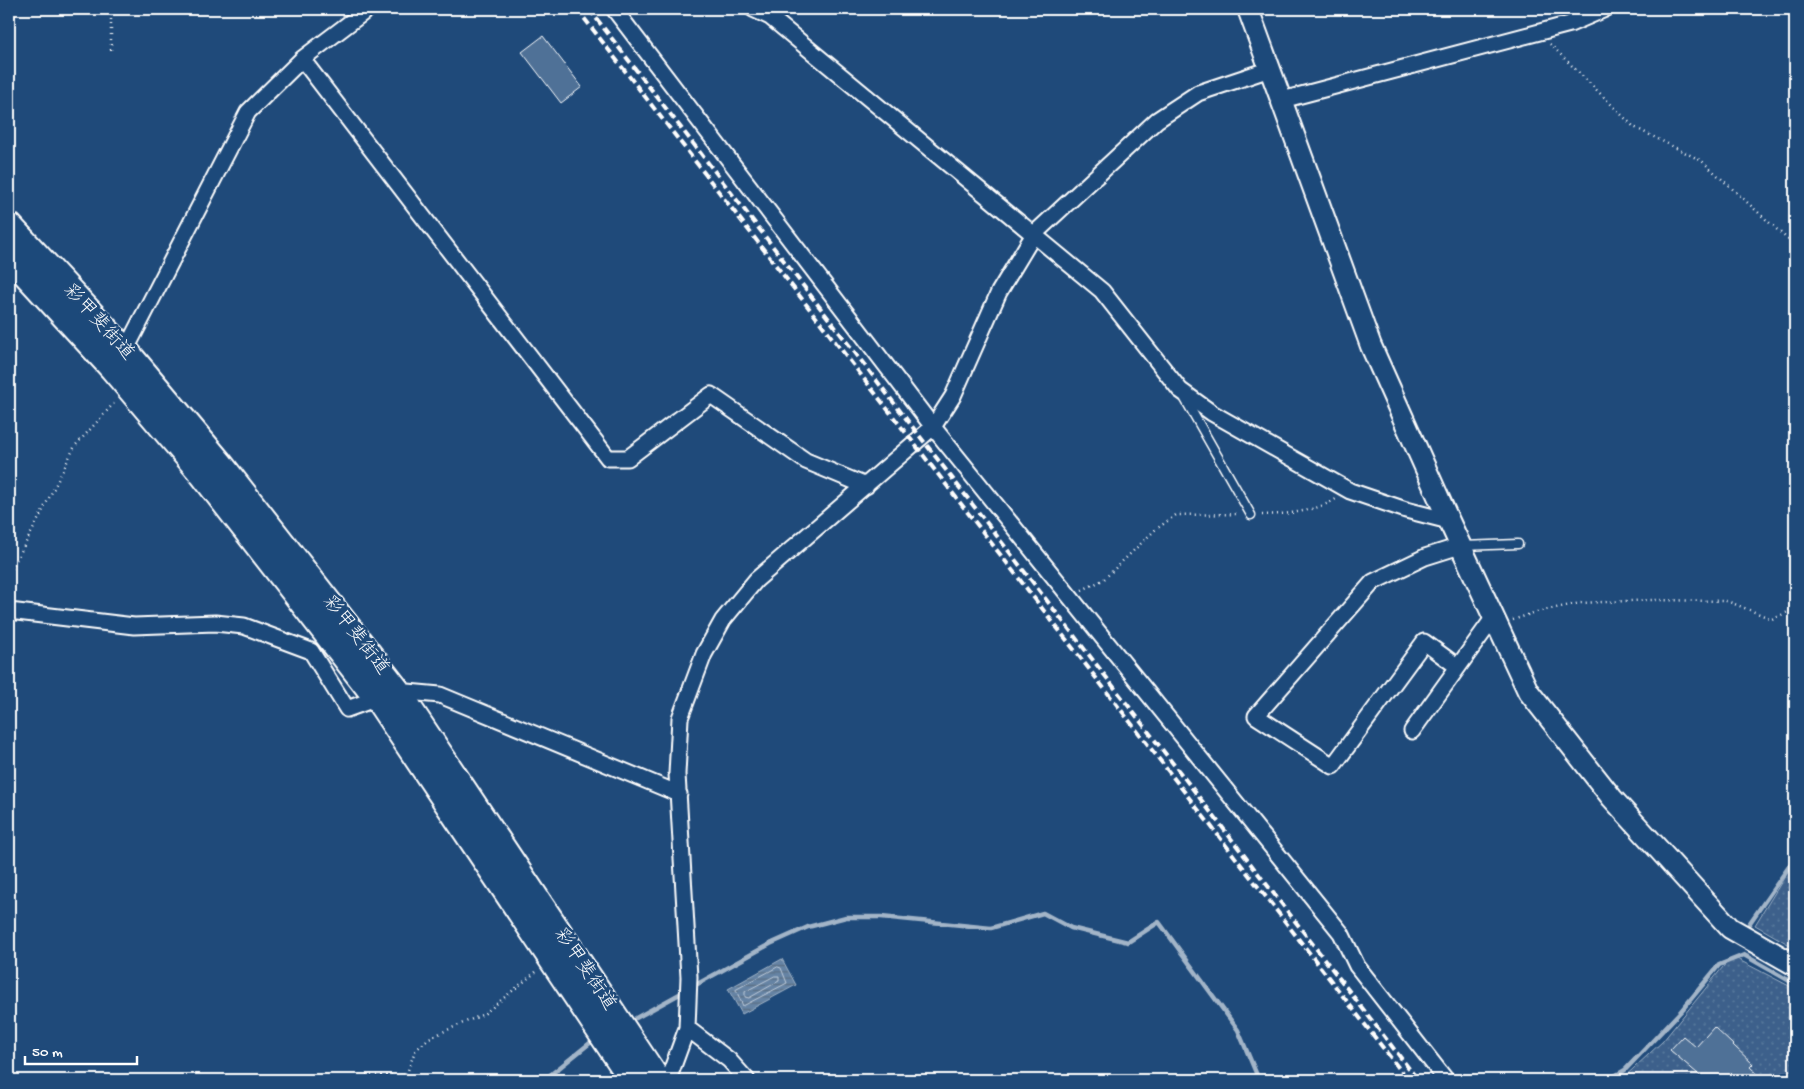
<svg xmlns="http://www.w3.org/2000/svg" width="1804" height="1089" font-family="'Gochi Hand','Klee One',sans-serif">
  <defs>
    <pattern id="park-dots" width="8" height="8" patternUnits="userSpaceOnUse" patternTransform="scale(1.25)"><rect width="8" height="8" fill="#3c618b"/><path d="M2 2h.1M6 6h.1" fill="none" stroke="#59799c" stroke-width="1.8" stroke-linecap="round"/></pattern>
    <pattern id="water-rules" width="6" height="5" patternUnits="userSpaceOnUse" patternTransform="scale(1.25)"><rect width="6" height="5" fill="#6583a4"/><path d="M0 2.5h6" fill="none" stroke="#5b6d81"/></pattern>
  </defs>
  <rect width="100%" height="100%" fill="#1f4a7a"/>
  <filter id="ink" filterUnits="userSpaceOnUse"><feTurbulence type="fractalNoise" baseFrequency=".02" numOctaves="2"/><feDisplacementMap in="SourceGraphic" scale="10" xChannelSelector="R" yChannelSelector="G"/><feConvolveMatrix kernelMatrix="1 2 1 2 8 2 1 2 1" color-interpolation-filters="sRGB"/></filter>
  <g filter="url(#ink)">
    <path fill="url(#park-dots)" stroke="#9eb0c5" d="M 1795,860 L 1795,948 L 1755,925 Z
      M 1737,959 L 1795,989 L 1795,1080 L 1621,1080 L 1663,1041 L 1727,962 Z"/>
    <path fill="url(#water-rules)" stroke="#a3b5c8" d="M 782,959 L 796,985 L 742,1014 L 728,989 Z"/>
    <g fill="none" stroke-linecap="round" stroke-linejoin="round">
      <path stroke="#c1cddb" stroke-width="1" d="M 778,967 L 781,968 L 787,983 L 743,1006 L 736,990 Z
        M 775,976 L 779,976 L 779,981 L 749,998 L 745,997 L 745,992 Z"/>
      <path stroke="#a3b5c8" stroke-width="4.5" d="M 1749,924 L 1795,858
        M 692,987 L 770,944 L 808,927 L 846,917 L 881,917 L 991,928 L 1043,913 L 1071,928 L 1128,942 L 1159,922 L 1238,1030 L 1259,1080
        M 636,1018 L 685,991
        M 373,1080 L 378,1078 L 395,1080
        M 544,1080 L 590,1043
        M 1608,1080 L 1625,1070 L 1681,1011 L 1719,965 L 1744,955 L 1795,984"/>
    </g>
    <path fill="#507197" stroke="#fff" d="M 543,36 L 582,87 L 561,103 L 522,52 Z
      M 1714,1027 L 1753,1064 L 1750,1067 L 1764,1080 L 1705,1080 L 1670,1050 L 1683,1036 L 1696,1047 Z"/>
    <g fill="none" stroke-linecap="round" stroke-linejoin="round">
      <defs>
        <path id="lane" d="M 1185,399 L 1251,515
          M 1462,546 L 1518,544"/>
        <path id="street" d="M 614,9 L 933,427 L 1341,933 L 1357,966 L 1446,1080
          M 753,9 L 770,17 L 1102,291 L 1180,390 L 1212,413 L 1350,491 L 1406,510 L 1449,521
          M 302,59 L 608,458 L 628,458 L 711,395 L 806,461 L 866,486
          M 1282,100 L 1570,24 L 1605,9
          M 122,357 L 248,112 L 302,59 L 368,9
          M 9,611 L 134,626 L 215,623 L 244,626 L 311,651 L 347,709 L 397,691 L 440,695 L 679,794
          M 1458,667 L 1424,642 L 1333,766 L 1256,716 L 1373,582 L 1425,557 L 1460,546
          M 1412,731 L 1494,617
          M 687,1028 L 729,1060 L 747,1080
          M 668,1080 L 687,1028 L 689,977 L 677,774 L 680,718 L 704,654 L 723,620 L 756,580 L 933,427 L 953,396 L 999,292 L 1034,234 L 1157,120 L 1198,93 L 1270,69"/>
        <path id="secondary" d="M 1248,9 L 1371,346 L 1449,521 L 1528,691 L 1612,798 L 1730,928 L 1795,965"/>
        <path id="highway" d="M 9,226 L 126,352 L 219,463 L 397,691 L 657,1080
          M 9,255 L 113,368 L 203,474 L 378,699 L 633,1080"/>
      </defs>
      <use href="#lane" stroke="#fff" stroke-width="11"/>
      <use href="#street" stroke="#fff" stroke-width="19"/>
      <use href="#secondary" stroke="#fff" stroke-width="24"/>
      <use href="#highway" stroke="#fff" stroke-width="30"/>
      <path stroke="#fff" stroke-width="2.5" stroke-dasharray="1 4" stroke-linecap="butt" d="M 111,9 L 111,53
        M 1550,44 L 1634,127 L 1702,161 L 1795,246
        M 1262,515 C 1288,514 1314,512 1336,499
        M 9,573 L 35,526 L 75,446 L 116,401
        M 1082,590 L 1103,580 L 1155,530 L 1176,515 L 1239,514
        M 1513,620 L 1536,612 L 1580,603 L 1653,600 L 1727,601 L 1772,619 L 1795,609
        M 366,1075 L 400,1076 L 407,1073 L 415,1051 L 429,1038 L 484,1014 L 537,971"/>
      <use href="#lane" stroke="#1f4a7a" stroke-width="8"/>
      <use href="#street" stroke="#1f4a7a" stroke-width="15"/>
      <use href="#secondary" stroke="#1f4a7a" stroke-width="20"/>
      <use href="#highway" stroke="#1f4a7a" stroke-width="26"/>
      <path stroke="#fff" stroke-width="4" stroke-dasharray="8 4" stroke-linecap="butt" d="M 577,9 L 1408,1080
        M 589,9 L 1418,1080"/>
    </g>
  </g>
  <g text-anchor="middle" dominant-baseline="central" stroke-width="5" stroke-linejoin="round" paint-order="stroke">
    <g font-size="19" fill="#fff" stroke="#1f4a7a">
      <text transform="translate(98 323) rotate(48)">彩甲斐街道</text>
      <text transform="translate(355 636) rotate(52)">彩甲斐街道</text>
      <text transform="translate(584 970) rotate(56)">彩甲斐街道</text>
    </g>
  </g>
  <rect width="1804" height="1089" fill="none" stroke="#1f4a7a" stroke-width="30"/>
  <rect x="15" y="15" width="1774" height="1059" fill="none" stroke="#fff" stroke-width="2" filter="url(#ink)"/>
  <path d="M25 1056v8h112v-8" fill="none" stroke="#ffffff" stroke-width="2.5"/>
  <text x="32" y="1056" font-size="15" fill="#ffffff" stroke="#1f4a7a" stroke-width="4" paint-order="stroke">50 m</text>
</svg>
